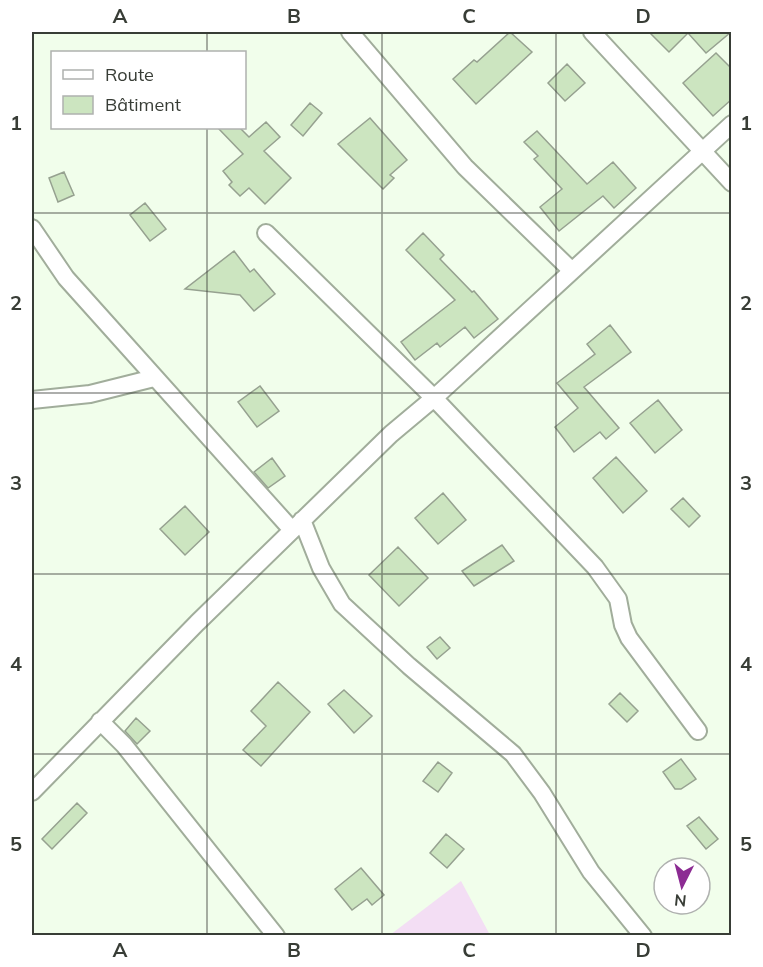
<svg xmlns="http://www.w3.org/2000/svg" width="763" height="967" font-family="Mulish,sans-serif">
  <rect width="100%" height="100%" fill="#f1feeb"/>
  <path fill="#f3def4" d="M 461,881 L 490,935 L 390,935 Z"/>
  <path fill="#cce5c0" stroke="#96a190" stroke-width="1.5" d="M 510,32 L 532,52 L 476,104 L 453,79 L 474,60 L 477,62 Z
    M 649,32 L 731,32 L 706,53 L 688,33 L 669,52 Z
    M 716,53 L 732,69 L 732,99 L 713,116 L 683,83 Z
    M 567,64 L 585,83 L 565,101 L 548,83 Z
    M 310,103 L 322,113 L 303,136 L 291,125 Z
    M 370,118 L 407,160 L 390,175 L 394,178 L 383,189 L 338,144 Z
    M 266,122 L 280,137 L 264,151 L 291,178 L 265,204 L 249,188 L 240,196 L 229,185 L 232,182 L 223,171 L 243,154 L 218,128 L 240,128 L 249,137 Z
    M 537,131 L 587,184 L 613,162 L 636,188 L 614,208 L 603,196 L 559,231 L 540,207 L 562,189 L 534,159 L 538,156 L 524,142 Z
    M 64,172 L 74,195 L 58,202 L 49,178 Z
    M 145,203 L 166,229 L 150,241 L 130,215 Z
    M 423,233 L 444,255 L 440,259 L 472,292 L 474,291 L 498,319 L 474,338 L 465,327 L 440,347 L 437,343 L 415,360 L 401,342 L 455,300 L 406,250 Z
    M 234,251 L 250,272 L 254,269 L 275,294 L 254,311 L 240,295 L 185,289 Z
    M 610,325 L 631,352 L 584,387 L 619,428 L 606,439 L 600,432 L 574,452 L 555,427 L 578,408 L 557,383 L 595,354 L 587,344 Z
    M 260,386 L 279,411 L 257,427 L 238,402 Z
    M 658,400 L 682,430 L 655,453 L 630,423 Z
    M 616,457 L 647,491 L 623,513 L 593,478 Z
    M 272,458 L 285,476 L 268,488 L 254,472 Z
    M 443,493 L 466,520 L 438,544 L 415,518 Z
    M 683,498 L 700,516 L 689,527 L 671,509 Z
    M 185,506 L 209,532 L 185,555 L 160,529 Z
    M 502,545 L 514,561 L 474,586 L 462,571 Z
    M 398,547 L 428,578 L 399,606 L 369,575 Z
    M 440,637 L 450,648 L 437,659 L 427,647 Z
    M 278,682 L 310,712 L 261,766 L 243,750 L 266,726 L 251,711 Z
    M 344,690 L 372,716 L 354,733 L 328,704 Z
    M 620,693 L 638,711 L 627,722 L 609,704 Z
    M 136,718 L 150,731 L 137,744 L 125,731 Z
    M 681,759 L 696,779 L 681,789 L 675,789 L 663,772 Z
    M 438,762 L 452,773 L 438,792 L 423,781 Z
    M 77,803 L 87,813 L 52,849 L 42,839 Z
    M 699,817 L 718,839 L 706,849 L 687,826 Z
    M 446,834 L 464,849 L 447,868 L 430,853 Z
    M 361,868 L 384,895 L 372,905 L 367,899 L 352,910 L 335,889 Z"/>
  <g fill="none" stroke-linecap="round" stroke-linejoin="round">
    <defs>
      <path id="street" d="M 350,32 L 465,167 L 572,271
        M 592,32 L 732,183
        M 32,228 L 66,278 L 292,530
        M 266,233 L 434,398 L 595,567 L 618,599 L 623,625 L 629,638 L 698,731
        M 32,400 L 90,394 L 154,378
        M 302,520 L 321,568 L 342,604 L 409,666 L 513,754 L 542,793 L 591,872 L 643,936
        M 100,721 L 124,745 L 276,936
        M 32,792 L 197,623 L 391,434 L 434,398 L 732,124"/>
    </defs>
    <use href="#street" stroke="#a1ad9b" stroke-width="20"/>
    <use href="#street" stroke="#fff" stroke-width="16"/>
  </g>
  <path fill="none" stroke="#383d36" stroke-width="1.5" stroke-opacity="0.55" d="M 207,32 L 207,52M 382,32 L 382,936M 556,32 L 556,936M 207,128 L 207,936M 32,213 L 732,213M 32,393 L 732,393M 32,574 L 732,574M 32,754 L 732,754"/>
  <rect width="763" height="967" fill="none" stroke="#ffffff" stroke-width="66"/>
  <rect x="51" y="51" width="195" height="78" fill="#ffffff" stroke="#afb1af" stroke-width="1.5"/>
  <rect x="63" y="70" width="30" height="9" fill="#ffffff" stroke="#afb1af" stroke-width="1.5"/>
  <text x="105" y="81" font-size="18" fill="#383d36">Route</text>
  <rect x="63" y="96" width="30" height="18" fill="#cce5c0" stroke="#afb1af" stroke-width="1.5"/>
  <text x="105" y="111" font-size="18" fill="#383d36">Bâtiment</text>
  <g transform="translate(682 886) rotate(186)"><circle r="28" fill="#ffffff" stroke="#afb1af" stroke-width="1.5"/>
  <path d="M0-4.5L10 22L0 15L-10 22Z" fill="#8c2b93"/>
  <text y="-9" font-size="16" font-weight="bold" text-anchor="middle" fill="#383d36">N</text>
  </g>
  <rect x="33" y="33" width="697" height="901" fill="none" stroke="#383d36" stroke-width="2"/>
  <g font-size="20" text-anchor="middle" font-weight="bold" fill="#383d36">
    <text x="120" y="23">A</text>
    <text x="294" y="23">B</text>
    <text x="469" y="23">C</text>
    <text x="643" y="23">D</text>
    <text x="16" y="130">1</text>
    <text x="746" y="130">1</text>
    <text x="16" y="310">2</text>
    <text x="746" y="310">2</text>
    <text x="16" y="490">3</text>
    <text x="746" y="490">3</text>
    <text x="16" y="671">4</text>
    <text x="746" y="671">4</text>
    <text x="16" y="851">5</text>
    <text x="746" y="851">5</text>
    <text x="120" y="957">A</text>
    <text x="294" y="957">B</text>
    <text x="469" y="957">C</text>
    <text x="643" y="957">D</text>
  </g>
</svg>
